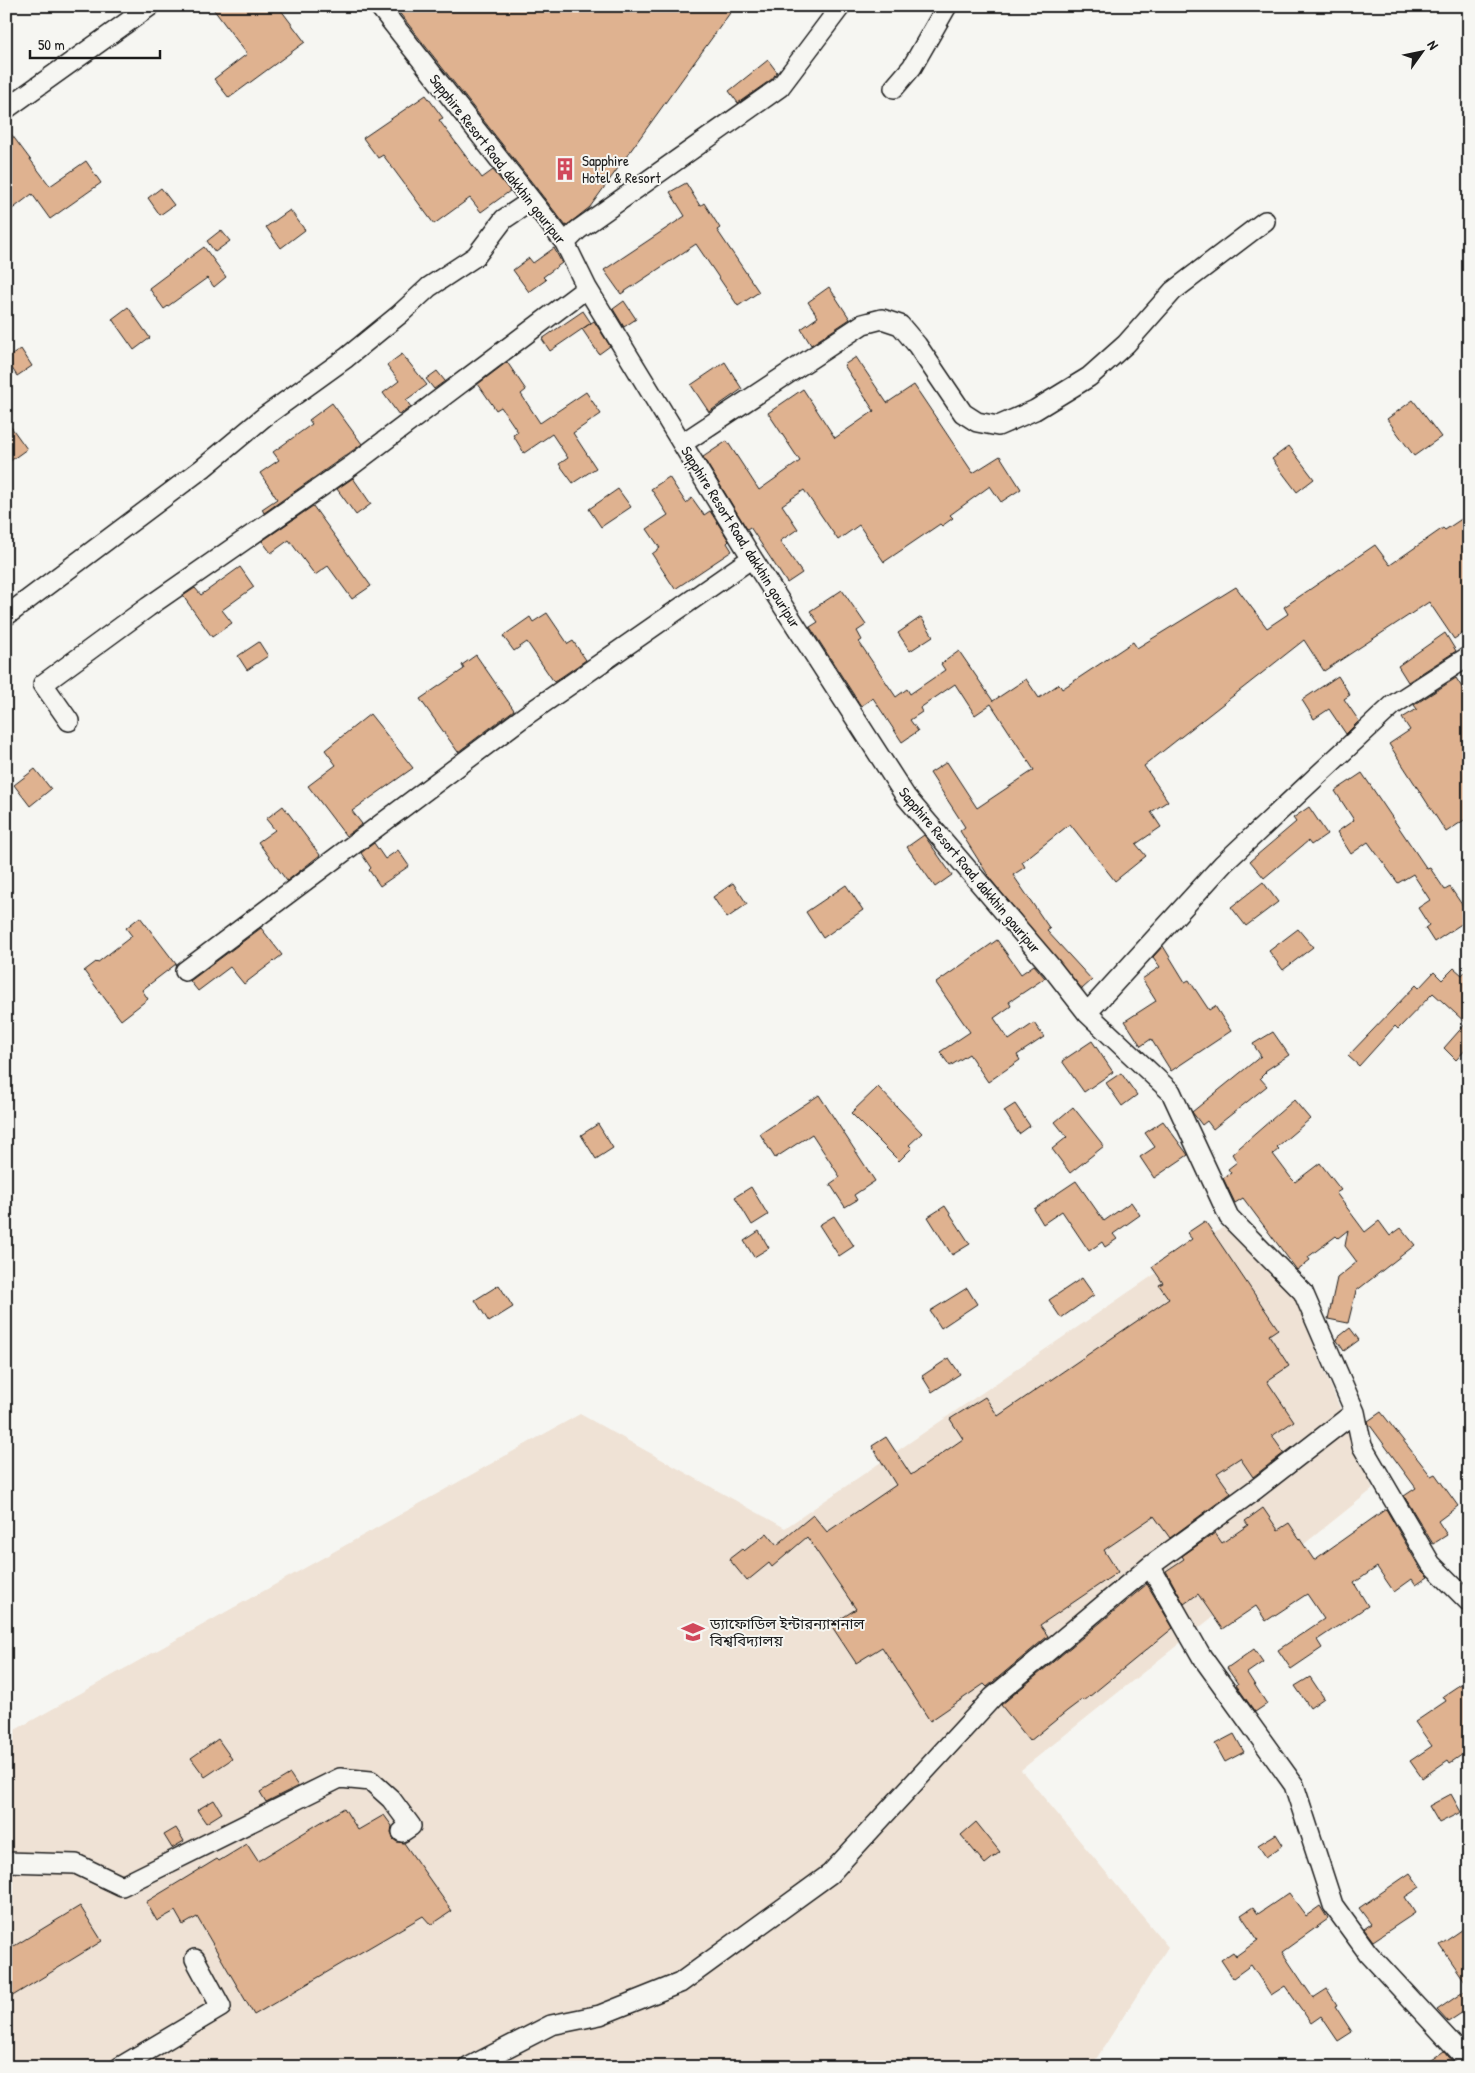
<svg xmlns="http://www.w3.org/2000/svg" width="1475" height="2073" font-family="'Patrick Hand','Noto Sans Bengali',sans-serif">
  <rect width="100%" height="100%" fill="#f6f6f2"/>
  <filter id="ink" filterUnits="userSpaceOnUse"><feTurbulence type="fractalNoise" baseFrequency=".02" numOctaves="2"/><feDisplacementMap in="SourceGraphic" scale="10" xChannelSelector="R" yChannelSelector="G"/><feConvolveMatrix kernelMatrix="1 2 1 2 8 2 1 2 1" color-interpolation-filters="sRGB"/></filter>
  <g filter="url(#ink)">
    <path fill="#efe2d5" d="M 1225,1226 L 1294,1296 L 1373,1489 L 1021,1770 L 1168,1947 L 1091,2067 L 6,2067 L 6,1735 L 580,1414 L 785,1528 Z"/>
    <path fill="#dfb290" stroke="#1c1c1c" d="M 211,6 L 278,6 L 305,42 L 229,98 L 214,79 L 247,54 Z
      M 394,6 L 735,6 L 590,207 L 566,226 Z
      M 768,60 L 777,72 L 772,79 L 738,103 L 729,91 Z
      M 426,95 L 443,118 L 439,120 L 482,178 L 493,170 L 510,191 L 481,212 L 470,198 L 434,224 L 383,155 L 378,158 L 363,138 Z
      M 6,127 L 50,186 L 86,161 L 101,183 L 50,219 L 32,194 L 6,214 Z
      M 686,183 L 700,206 L 704,203 L 720,228 L 717,230 L 759,292 L 738,306 L 696,244 L 621,294 L 604,270 L 685,216 L 670,192 Z
      M 161,188 L 174,205 L 160,215 L 148,198 Z
      M 290,210 L 305,230 L 281,248 L 266,227 Z
      M 221,230 L 230,241 L 215,252 L 207,241 Z
      M 204,247 L 226,277 L 214,287 L 207,278 L 164,309 L 149,288 Z
      M 554,248 L 562,263 L 543,277 L 546,280 L 529,292 L 513,270 L 529,258 L 533,263 Z
      M 829,287 L 850,319 L 811,345 L 801,329 L 818,317 L 808,302 Z
      M 624,301 L 636,319 L 624,327 L 613,309 Z
      M 128,307 L 150,338 L 134,350 L 112,319 Z
      M 583,311 L 591,323 L 550,351 L 542,339 Z
      M 594,321 L 610,346 L 599,354 L 582,329 Z
      M 21,349 L 32,366 L 17,376 L 6,359 Z
      M 402,354 L 427,385 L 406,400 L 411,407 L 399,415 L 383,393 L 399,381 L 387,365 Z
      M 856,357 L 887,403 L 914,385 L 973,473 L 1000,456 L 1021,489 L 1001,502 L 990,486 L 950,515 L 953,518 L 942,526 L 940,524 L 884,562 L 859,525 L 838,540 L 804,490 L 782,505 L 798,529 L 780,541 L 802,573 L 787,583 L 750,527 L 747,529 L 703,457 L 727,441 L 759,490 L 800,461 L 768,413 L 803,389 L 835,438 L 874,411 L 844,365 Z
      M 507,362 L 526,390 L 521,394 L 540,423 L 586,392 L 601,414 L 573,433 L 596,468 L 573,483 L 559,464 L 568,458 L 552,434 L 524,453 L 513,435 L 518,432 L 501,407 L 496,410 L 478,384 Z
      M 725,362 L 742,389 L 709,412 L 691,385 Z
      M 437,371 L 445,381 L 434,389 L 426,379 Z
      M 1413,400 L 1441,437 L 1414,456 L 1387,419 Z
      M 332,403 L 362,444 L 264,513 L 262,509 L 277,499 L 260,473 L 279,460 L 273,452 L 312,424 L 309,420 Z
      M 6,420 L 27,449 L 6,464 Z
      M 1289,446 L 1314,479 L 1297,492 L 1272,459 Z
      M 669,477 L 686,503 L 692,498 L 704,515 L 710,511 L 729,541 L 727,543 L 732,551 L 675,589 L 652,554 L 660,548 L 647,529 L 668,515 L 651,489 Z
      M 353,478 L 371,504 L 356,515 L 337,489 Z
      M 618,489 L 631,507 L 601,527 L 589,509 Z
      M 313,506 L 371,586 L 352,599 L 328,566 L 315,575 L 289,540 L 271,553 L 262,541 Z
      M 1469,514 L 1469,629 L 1454,639 L 1429,602 L 1324,671 L 1304,640 L 1144,766 L 1168,801 L 1151,812 L 1161,827 L 1136,844 L 1146,856 L 1115,881 L 1070,824 L 1022,862 L 1025,867 L 1013,875 L 1050,929 L 1047,931 L 1092,980 L 1082,989 L 991,880 L 960,831 L 965,827 L 930,773 L 947,762 L 977,808 L 1034,770 L 991,704 L 975,715 L 955,684 L 920,708 L 922,712 L 910,720 L 918,731 L 902,742 L 873,698 L 861,706 L 810,627 L 818,622 L 810,611 L 842,590 L 866,625 L 857,631 L 862,640 L 859,642 L 896,697 L 907,689 L 910,694 L 945,670 L 941,664 L 959,651 L 993,701 L 1026,679 L 1039,698 L 1059,684 L 1062,689 L 1133,642 L 1137,648 L 1236,587 L 1267,628 L 1288,614 L 1284,607 L 1375,545 L 1390,565 L 1443,528 L 1445,530 Z
      M 240,567 L 254,587 L 222,610 L 232,623 L 212,637 L 183,596 L 195,588 L 201,595 Z
      M 547,613 L 568,644 L 573,641 L 586,660 L 554,682 L 527,642 L 514,651 L 503,636 L 530,617 L 533,622 Z
      M 921,617 L 933,636 L 910,651 L 898,633 Z
      M 1445,633 L 1456,651 L 1408,682 L 1398,666 Z
      M 259,642 L 268,656 L 247,670 L 238,656 Z
      M 476,655 L 514,710 L 458,752 L 420,699 L 464,669 L 462,665 Z
      M 1338,676 L 1350,695 L 1344,699 L 1359,721 L 1346,734 L 1329,709 L 1314,719 L 1302,700 Z
      M 1456,678 L 1469,698 L 1469,817 L 1446,832 L 1389,744 L 1410,730 L 1402,718 L 1417,709 L 1414,705 Z
      M 370,714 L 413,768 L 352,811 L 362,824 L 346,836 L 308,786 L 336,765 L 325,750 Z
      M 35,769 L 51,789 L 30,806 L 14,785 Z
      M 1362,773 L 1427,869 L 1430,868 L 1445,890 L 1450,887 L 1469,915 L 1469,919 L 1434,942 L 1425,928 L 1429,925 L 1418,908 L 1430,900 L 1413,874 L 1398,883 L 1368,842 L 1351,854 L 1337,832 L 1354,820 L 1335,791 Z
      M 283,806 L 320,855 L 287,881 L 258,842 L 275,830 L 266,819 Z
      M 1309,807 L 1327,834 L 1311,845 L 1308,841 L 1264,878 L 1250,861 L 1296,822 L 1293,818 Z
      M 924,835 L 952,875 L 935,887 L 907,847 Z
      M 374,843 L 385,859 L 398,850 L 409,866 L 380,886 L 369,870 L 371,868 L 361,853 Z
      M 1263,882 L 1278,902 L 1246,926 L 1231,907 Z
      M 733,883 L 747,904 L 727,918 L 713,897 Z
      M 846,885 L 863,910 L 823,938 L 806,912 Z
      M 140,917 L 176,964 L 142,990 L 148,999 L 121,1020 L 84,971 L 96,962 L 97,963 L 132,936 L 126,928 Z
      M 261,928 L 282,955 L 244,984 L 230,967 L 198,991 L 190,981 Z
      M 1298,929 L 1313,947 L 1283,970 L 1269,951 Z
      M 997,940 L 1021,974 L 1034,965 L 1045,978 L 1009,1002 L 1011,1006 L 994,1018 L 1009,1040 L 1034,1023 L 1044,1037 L 1017,1055 L 1020,1060 L 988,1082 L 969,1054 L 950,1066 L 940,1052 L 970,1032 L 936,983 Z
      M 1163,946 L 1185,982 L 1189,980 L 1209,1010 L 1215,1006 L 1231,1031 L 1171,1071 L 1151,1039 L 1141,1046 L 1125,1021 L 1156,1001 L 1142,979 L 1160,967 L 1153,957 Z
      M 1469,967 L 1469,1046 L 1456,1060 L 1444,1048 L 1466,1023 L 1433,993 L 1398,1029 L 1395,1026 L 1359,1066 L 1348,1056 L 1416,985 L 1419,988 L 1434,972 L 1442,980 L 1454,968 L 1462,975 Z
      M 1273,1032 L 1289,1055 L 1265,1071 L 1266,1072 L 1260,1078 L 1267,1086 L 1213,1129 L 1207,1121 L 1202,1125 L 1192,1112 L 1261,1056 L 1253,1044 Z
      M 1092,1041 L 1113,1072 L 1084,1092 L 1062,1061 Z
      M 1121,1073 L 1137,1095 L 1122,1106 L 1106,1083 Z
      M 878,1087 L 922,1133 L 909,1145 L 912,1148 L 899,1161 L 851,1113 Z
      M 819,1095 L 875,1181 L 854,1195 L 857,1200 L 845,1207 L 830,1184 L 840,1177 L 812,1134 L 775,1158 L 760,1134 Z
      M 1294,1100 L 1310,1119 L 1277,1147 L 1279,1149 L 1273,1154 L 1291,1178 L 1295,1182 L 1320,1163 L 1341,1190 L 1336,1193 L 1365,1232 L 1379,1221 L 1390,1236 L 1401,1228 L 1415,1245 L 1356,1291 L 1348,1323 L 1328,1319 L 1337,1278 L 1357,1262 L 1345,1246 L 1348,1230 L 1338,1238 L 1336,1236 L 1308,1257 L 1310,1260 L 1297,1270 L 1243,1198 L 1235,1203 L 1223,1178 L 1231,1173 L 1228,1169 L 1237,1162 L 1232,1154 Z
      M 1015,1104 L 1030,1126 L 1019,1134 L 1004,1111 Z
      M 1073,1107 L 1104,1146 L 1070,1173 L 1052,1149 L 1067,1137 L 1055,1122 Z
      M 1163,1121 L 1188,1155 L 1154,1178 L 1140,1157 L 1155,1147 L 1145,1133 Z
      M 598,1124 L 613,1148 L 596,1159 L 581,1135 Z
      M 1076,1181 L 1104,1221 L 1131,1202 L 1140,1215 L 1113,1234 L 1117,1239 L 1105,1247 L 1102,1242 L 1089,1251 L 1062,1211 L 1043,1224 L 1034,1209 Z
      M 751,1187 L 768,1215 L 752,1225 L 735,1197 Z
      M 945,1206 L 970,1244 L 952,1255 L 928,1217 Z
      M 834,1216 L 854,1246 L 839,1256 L 819,1225 Z
      M 1205,1221 L 1278,1329 L 1269,1335 L 1289,1366 L 1267,1381 L 1294,1421 L 1272,1436 L 1284,1453 L 1253,1477 L 1240,1458 L 1217,1473 L 1231,1493 L 1170,1538 L 1154,1516 L 1104,1550 L 1118,1572 L 1040,1625 L 1048,1636 L 987,1687 L 984,1684 L 930,1721 L 882,1647 L 856,1663 L 831,1625 L 856,1609 L 807,1537 L 772,1567 L 769,1563 L 747,1581 L 729,1559 L 742,1549 L 744,1551 L 767,1533 L 777,1545 L 813,1515 L 827,1532 L 896,1485 L 872,1446 L 886,1437 L 911,1475 L 963,1439 L 950,1419 L 985,1397 L 998,1416 L 1169,1299 L 1159,1285 L 1163,1283 L 1152,1267 L 1192,1239 L 1187,1233 Z
      M 759,1231 L 769,1248 L 754,1257 L 744,1241 Z
      M 1082,1278 L 1094,1295 L 1061,1318 L 1049,1300 Z
      M 499,1285 L 513,1307 L 489,1322 L 475,1300 Z
      M 967,1288 L 977,1304 L 941,1328 L 930,1311 Z
      M 1350,1328 L 1359,1340 L 1344,1351 L 1336,1339 Z
      M 949,1358 L 960,1374 L 932,1392 L 922,1376 Z
      M 1381,1412 L 1431,1476 L 1435,1474 L 1458,1506 L 1438,1521 L 1447,1535 L 1433,1544 L 1404,1496 L 1416,1488 L 1369,1424 L 1368,1421 Z
      M 1263,1508 L 1278,1530 L 1289,1523 L 1314,1560 L 1386,1509 L 1421,1570 L 1428,1577 L 1416,1585 L 1412,1579 L 1394,1592 L 1377,1567 L 1354,1583 L 1368,1606 L 1317,1640 L 1322,1648 L 1291,1669 L 1278,1650 L 1324,1619 L 1307,1594 L 1266,1621 L 1256,1606 L 1222,1629 L 1198,1594 L 1184,1604 L 1166,1571 L 1184,1559 L 1182,1556 L 1215,1533 L 1222,1543 L 1248,1525 L 1245,1521 Z
      M 1147,1584 L 1173,1628 L 1084,1701 L 1083,1699 L 1067,1711 L 1030,1741 L 1001,1705 Z
      M 1254,1649 L 1263,1662 L 1247,1673 L 1267,1704 L 1255,1712 L 1236,1685 L 1238,1684 L 1227,1668 Z
      M 1310,1677 L 1324,1698 L 1310,1708 L 1295,1686 Z
      M 1461,1684 L 1469,1695 L 1469,1750 L 1450,1763 L 1448,1760 L 1422,1778 L 1410,1761 L 1432,1746 L 1415,1722 L 1446,1701 L 1443,1696 Z
      M 1234,1734 L 1244,1752 L 1225,1762 L 1215,1744 Z
      M 218,1739 L 232,1759 L 205,1777 L 191,1758 Z
      M 290,1774 L 298,1786 L 266,1802 L 260,1792 Z
      M 1451,1794 L 1461,1812 L 1439,1823 L 1429,1806 Z
      M 214,1800 L 222,1813 L 206,1823 L 197,1810 Z
      M 344,1808 L 358,1830 L 384,1815 L 392,1826 L 391,1832 L 393,1839 L 397,1842 L 404,1843 L 452,1911 L 431,1925 L 423,1916 L 254,2015 L 197,1917 L 183,1925 L 175,1911 L 157,1921 L 146,1902 L 217,1859 L 219,1861 L 247,1844 L 258,1861 Z
      M 976,1822 L 1000,1852 L 985,1864 L 961,1835 Z
      M 176,1828 L 184,1841 L 172,1848 L 164,1835 Z
      M 1276,1834 L 1283,1845 L 1266,1857 L 1258,1845 Z
      M 1410,1873 L 1420,1887 L 1405,1897 L 1415,1913 L 1373,1941 L 1364,1929 L 1371,1924 L 1359,1908 Z
      M 1289,1893 L 1306,1916 L 1320,1906 L 1328,1919 L 1282,1952 L 1313,1998 L 1327,1989 L 1337,2005 L 1335,2006 L 1352,2032 L 1338,2041 L 1321,2016 L 1311,2023 L 1285,1986 L 1271,1995 L 1251,1965 L 1233,1978 L 1221,1960 L 1233,1952 L 1236,1956 L 1258,1940 L 1241,1915 L 1253,1907 L 1258,1914 Z
      M 80,1906 L 102,1941 L 6,2000 L 6,1951 Z
      M 1469,1925 L 1469,1987 L 1440,1945 Z
      M 1469,1988 L 1469,2008 L 1448,2022 L 1437,2010 Z
      M 1444,2051 L 1453,2062 L 1446,2067 L 1421,2067 Z"/>
    <g fill="none" stroke-linecap="round" stroke-linejoin="round">
      <defs>
        <path id="minor" d="M 379,6 L 565,243 L 587,288 L 752,558 L 906,797 L 1051,967 L 1087,1013 L 1171,1092 L 1229,1217 L 1303,1292 L 1355,1412 L 1362,1446 L 1431,1564 L 1469,1602
          M 894,88 L 912,67 L 947,6
          M 6,109 L 150,6
          M 565,243 L 578,230 L 780,87 L 841,6
          M 683,443 L 863,324 L 882,319 L 900,325 L 917,345 L 963,413 L 977,422 L 998,426 L 1035,410 L 1089,377 L 1126,344 L 1173,291 L 1265,221
          M 6,616 L 203,468 L 264,417 L 346,358 L 400,314 L 429,287 L 476,256 L 504,219 L 531,201
          M 69,721 L 43,684 L 148,607 L 351,466 L 587,288
          M 185,971 L 525,716 L 752,558
          M 1087,1013 L 1223,864 L 1393,705 L 1469,656
          M 1150,1566 L 1256,1489 L 1355,1412
          M 6,1862 L 76,1864 L 122,1886 L 340,1778 L 371,1781 L 391,1799 L 411,1826 L 402,1832
          M 120,2067 L 221,2007 L 195,1959
          M 469,2067 L 551,2025 L 600,2015 L 680,1983 L 830,1874 L 993,1697 L 1150,1566 L 1202,1657 L 1294,1785 L 1333,1905 L 1368,1953 L 1469,2062"/>
      </defs>
      <use href="#minor" stroke="#1c1c1c" stroke-width="22"/>
      <use href="#minor" stroke="#f6f6f2" stroke-width="19"/>
    </g>
  </g>
  <defs>
    <symbol id="building-bare" viewBox="-9 -9 18 18"><path d="M-4-6H4V6H1V3H-1V6H-4ZM-2.5-4.3h1.7v1.8h-1.7ZM.8-4.3h1.7v1.8H.8ZM-2.5-1h1.7V.8h-1.7ZM.8-1h1.7V.8H.8Z" fill="#d1495b" stroke="#f6f6f2" stroke-width="2.5" paint-order="stroke"/></symbol>
    <symbol id="university-bare" viewBox="-9 -9 18 18"><path d="M0-5L7-2L0 1L-7-2ZM-4 1L0 2.5L4 1V4Q0 6-4 4Z" fill="#d1495b" stroke="#f6f6f2" stroke-width="2.5" paint-order="stroke"/></symbol>
  </defs>
  <g fill-rule="evenodd">
    <use href="#building-bare" x="549" y="153" width="32" height="32"/>
    <use href="#university-bare" x="677" y="1616" width="32" height="32"/>
  </g>
  <g text-anchor="middle" dominant-baseline="central" stroke-width="4" stroke-linejoin="round" paint-order="stroke">
    <g font-size="15" fill="#1c1c1c" stroke="#f6f6f2">
      <text transform="translate(498 159) rotate(52)">Sapphire Resort Road, dakkhin gouripur</text>
      <text transform="translate(741 537) rotate(58)">Sapphire Resort Road, dakkhin gouripur</text>
      <text transform="translate(970 870) rotate(50)">Sapphire Resort Road, dakkhin gouripur</text>
    </g>
    <g font-size="15" fill="#1c1c1c" stroke="#f6f6f2" text-anchor="start">
      <text x="582" y="160">Sapphire<tspan x="582" dy="17">Hotel &amp; Resort</tspan></text>
      <text x="710" y="1623">ড্যাফোডিল ইন্টারন্যাশনাল<tspan x="710" dy="17">বিশ্ববিদ্যালয়</tspan></text>
    </g>
  </g>
  <rect width="1475" height="2073" fill="none" stroke="#f6f6f2" stroke-width="25"/>
  <rect x="12" y="12" width="1450" height="2048" fill="none" stroke="#1c1c1c" stroke-width="2" filter="url(#ink)"/>
  <g transform="translate(1422 52) rotate(57)" stroke="#f6f6f2" stroke-width="4" paint-order="stroke">
  <path d="M0-4L9 19L0 12L-9 19Z" fill="#1c1c1c"/>
  <text y="-8" font-size="14" font-weight="bold" text-anchor="middle" fill="#1c1c1c">N</text>
  </g>
  <path d="M30 50v8h130v-8" fill="none" stroke="#1c1c1c" stroke-width="2.5"/>
  <text x="38" y="50" font-size="15" fill="#1c1c1c" stroke="#f6f6f2" stroke-width="4" paint-order="stroke">50 m</text>
</svg>
